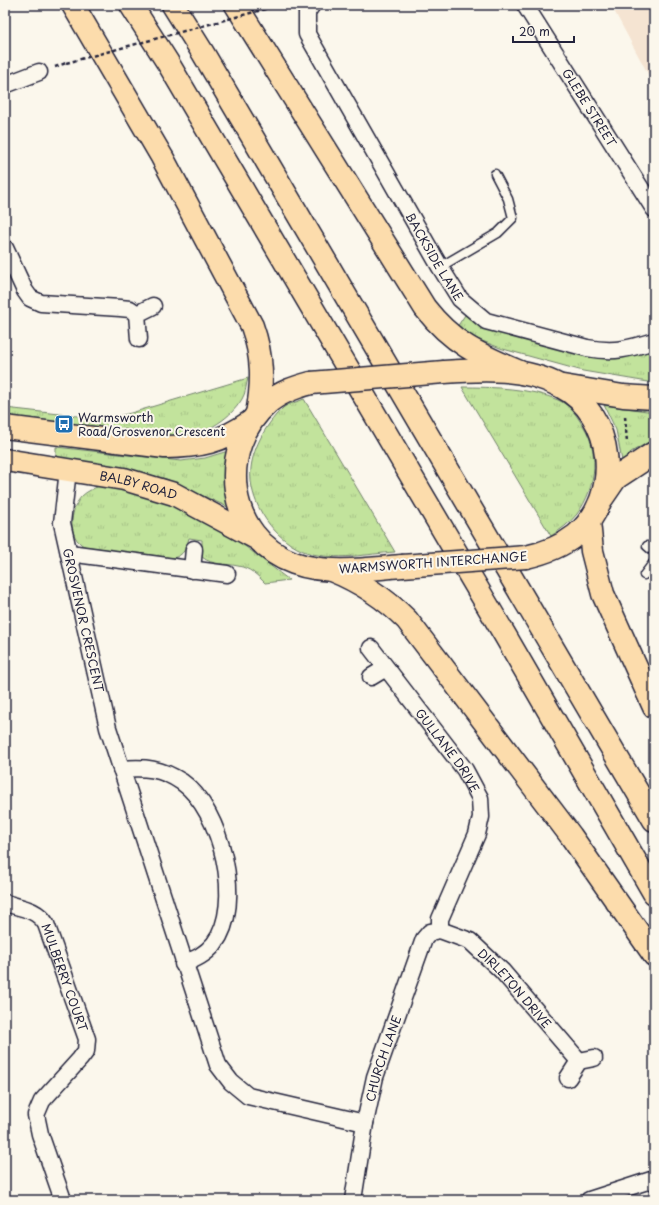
<svg xmlns="http://www.w3.org/2000/svg" width="659" height="1205" font-family="'Playpen Sans',sans-serif">
  <defs>
    <pattern id="grass-tufts" width="24" height="20" patternUnits="userSpaceOnUse"><rect width="24" height="20" fill="#c2e39c"/><path d="M3 7l-1-3M5 7V3M7 7l1-3M15 17l-1-3M17 17v-4M19 17l1-3" fill="none" stroke="#a6c287"/></pattern>
  </defs>
  <rect width="100%" height="100%" fill="#fbf7ec"/>
  <filter id="ink" filterUnits="userSpaceOnUse"><feTurbulence type="fractalNoise" baseFrequency=".025" numOctaves="2"/><feDisplacementMap in="SourceGraphic" scale="8" xChannelSelector="R" yChannelSelector="G"/><feConvolveMatrix kernelMatrix="1 2 1 2 8 2 1 2 1" color-interpolation-filters="sRGB"/></filter>
  <g filter="url(#ink)">
    <path fill="#f5e4d2" d="M 611,5 L 654,5 L 654,85 Z"/>
    <path fill="url(#grass-tufts)" stroke="#72826c" d="M 465,315 L 484,326 L 506,334 L 654,348 L 654,383 L 583,371 L 503,349 L 477,339 L 457,327 Z
      M 248,378 C 246,384 246,393 242,399 C 229,421 201,436 176,438 L 5,417 L 5,408 L 105,419 L 131,413 Z
      M 462,387 C 492,387 531,388 558,400 C 568,404 575,413 580,421 C 601,449 597,487 577,514 C 570,523 560,530 551,536 Z
      M 304,399 L 395,552 C 367,554 336,561 309,553 C 276,543 247,503 251,468 C 253,447 268,421 284,407 C 289,403 298,402 304,399 Z
      M 604,405 L 654,412 L 654,439 L 631,452 L 622,461 L 616,430 Z
      M 56,447 L 181,461 L 205,458 L 228,451 L 230,508 L 166,479 L 128,469 L 56,457 Z
      M 99,486 C 137,491 178,504 212,524 C 239,540 264,561 289,580 L 265,583 C 257,575 250,568 238,566 C 225,563 213,566 202,557 L 202,540 L 189,538 C 186,549 184,555 173,558 L 90,547 C 87,547 83,546 81,544 C 67,533 71,507 82,496 C 87,491 93,489 99,486 Z"/>
    <g fill="none" stroke-linecap="round" stroke-linejoin="round">
      <defs>
        <path id="service" d="M 440,267 L 498,233 L 513,218 L 508,199 L 495,174
          M 647,546 L 654,552
          M 644,575 L 654,562"/>
        <g id="minor">
          <path id="s1" d="M 312,5 L 307,12 L 307,34 L 440,267 L 460,299 L 486,321 L 587,348 C 615,353 628,349 654,341"/>
          <path id="s2" d="M 525,5 L 654,209"/>
          <path d="M 5,85 L 39,72"/>
          <path d="M 5,248 L 25,291 L 30,298 L 41,303 L 120,308 L 130,309 L 137,314"/>
          <path d="M 139,339 L 137,314 L 153,306"/>
          <path id="s3" d="M 68,470 L 62,523 L 108,728 L 218,1065 L 231,1082 L 248,1096 L 365,1123"/>
          <path d="M 69,553 L 227,574"/>
          <path d="M 192,570 L 194,549"/>
          <path id="s4" d="M 371,648 L 465,770 L 480,798 L 481,817 L 477,834 L 440,919 L 440,930"/>
          <path d="M 371,677 L 386,668"/>
          <path d="M 121,769 C 145,767 161,768 182,782 C 221,809 245,905 214,944 C 205,955 195,959 183,964"/>
          <path id="s5" d="M 5,903 C 21,908 37,909 46,924 L 87,1039 L 86,1051 L 80,1059 L 42,1101 L 36,1115 L 40,1134 L 63,1200"/>
          <path id="s6" d="M 440,930 L 470,941 L 502,971 L 579,1061"/>
          <path d="M 568,1078 L 579,1061 L 594,1058"/>
          <path id="s7" d="M 353,1200 L 365,1123 L 375,1077 L 424,939 L 430,932 L 440,930"/>
          <path d="M 589,1200 L 654,1179"/>
        </g>
        <g id="primary">
          <path d="M 444,372 C 483,369 525,367 560,386 C 615,414 623,496 576,535 C 561,547 544,553 526,557"/>
          <path d="M 311,383 C 296,387 280,392 268,403 C 216,448 226,538 294,563 C 328,575 367,569 402,566"/>
          <path d="M 563,386 L 623,396 L 654,398"/>
          <path d="M 5,427 L 165,447 C 200,447 221,442 250,422"/>
          <path id="s8" d="M 5,460 L 124,479 L 174,494 L 256,538"/>
          <path d="M 603,497 L 616,478 L 654,453"/>
        </g>
        <path id="motorway" d="M 73,5 L 162,157 L 252,326 C 263,357 263,382 257,414
          M 131,5 L 168,63 L 506,637 L 654,893
          M 173,5 L 203,53 L 654,820
          M 236,5 L 425,308 C 454,345 480,355 522,373
          M 589,521 L 592,551 L 603,594 L 654,707
          M 331,570 C 361,582 384,597 407,620 L 571,836 L 654,955"/>
      </defs>
      <use href="#service" stroke="#22223b" stroke-width="11"/>
      <use href="#minor" stroke="#22223b" stroke-width="19"/>
      <use href="#primary" stroke="#22223b" stroke-width="25"/>
      <use href="#motorway" stroke="#22223b" stroke-width="25"/>
      <path stroke="#22223b" stroke-width="2.5" stroke-dasharray="4 3" stroke-linecap="butt" d="M 55,67 L 66,63
        M 625,416 L 627,443"/>
      <use href="#service" stroke="#fbf7ec" stroke-width="8"/>
      <use href="#minor" stroke="#fbf7ec" stroke-width="16"/>
      <use href="#primary" stroke="#fcdcac" stroke-width="22"/>
      <use href="#motorway" stroke="#fcdcac" stroke-width="22"/>
      <defs>
        <path id="primary-bridge" d="M 311,383 L 444,372
          M 402,566 L 526,557"/>
      </defs>
      <use href="#primary-bridge" stroke="#22223b" stroke-width="25" stroke-linecap="butt"/>
      <path stroke="#22223b" stroke-width="2.5" stroke-dasharray="4 3" stroke-linecap="butt" d="M 66,63 L 280,5"/>
      <use href="#primary-bridge" stroke="#fcdcac" stroke-width="22"/>
    </g>
  </g>
  <defs>
    <symbol id="bus-square" viewBox="-11 -11 22 22"><rect x="-9" y="-9" width="18" height="18" rx="4" fill="#1f6fb2" stroke="#fbf7ec"/><path d="M-5-6H5V4H4V6H2V4H-2V6H-4V4H-5ZM-3.5-4V0h7V-4ZM-3.5 1.2v1.5H-2V1.2ZM2 1.2v1.5H3.5V1.2Z" fill="#fff"/></symbol>
  </defs>
  <g fill-rule="evenodd">
    <use href="#bus-square" x="53" y="413" width="22" height="22"/>
  </g>
  <g text-anchor="middle" dominant-baseline="central" stroke-width="4" stroke-linejoin="round" paint-order="stroke">
    <g font-size="12" fill="#22223b" stroke="#fbf7ec">
      <text stroke="none"><textPath href="#s2" startOffset="121">GLEBE STREET</textPath></text>
      <text stroke="none"><textPath href="#s1" startOffset="287">BACKSIDE LANE</textPath></text>
      <text stroke="none"><textPath href="#s8" startOffset="136">BALBY ROAD</textPath></text>
      <text transform="translate(433 562) rotate(-4)">WARMSWORTH INTERCHANGE</text>
      <text stroke="none"><textPath href="#s3" startOffset="153">GROSVENOR CRESCENT</textPath></text>
      <text stroke="none"><textPath href="#s4" startOffset="128">GULLANE DRIVE</textPath></text>
      <text stroke="none"><textPath href="#s5" startOffset="104">MULBERRY COURT</textPath></text>
      <text stroke="none"><textPath href="#s6" startOffset="97">DIRLETON DRIVE</textPath></text>
      <text stroke="none"><textPath href="#s7" startOffset="145">CHURCH LANE</textPath></text>
    </g>
    <g font-size="12" fill="#22223b" stroke="#fbf7ec" text-anchor="start">
      <text x="78" y="417">Warmsworth<tspan x="78" dy="14">Road/Grosvenor Crescent</tspan></text>
    </g>
  </g>
  <rect width="659" height="1205" fill="none" stroke="#fbf7ec" stroke-width="20"/>
  <rect x="10" y="10" width="639" height="1185" fill="none" stroke="#22223b" stroke-width="1.5" filter="url(#ink)"/>
  <path d="M513 36v6h61v-6" fill="none" stroke="#22223b" stroke-width="2"/>
  <text x="519" y="36" font-size="12" fill="#22223b" stroke="#fbf7ec" stroke-width="3" paint-order="stroke">20 m</text>
</svg>
